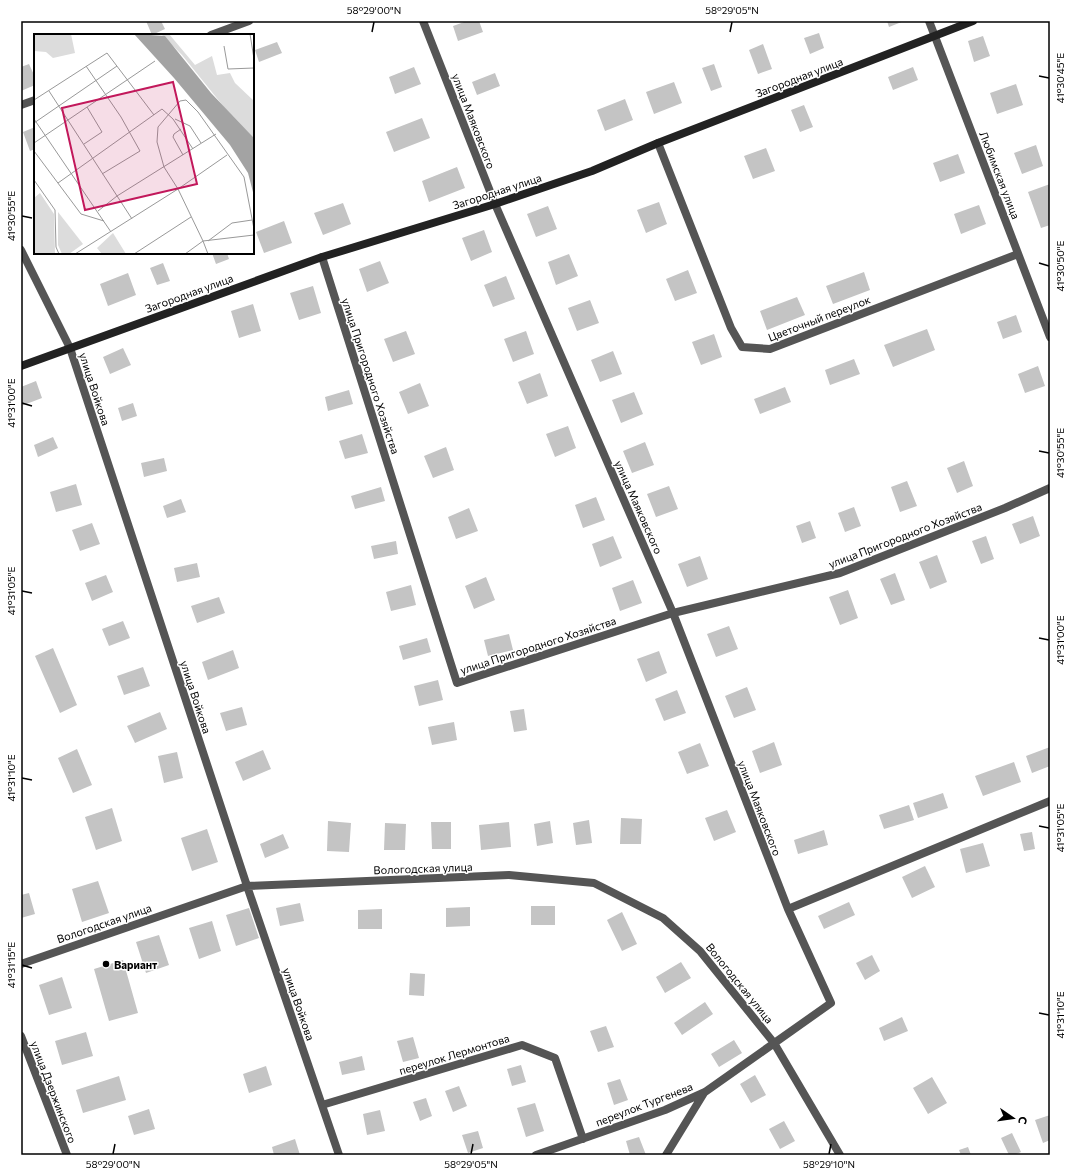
<svg xmlns="http://www.w3.org/2000/svg" width="1071" height="1176" font-family="Commissioner,sans-serif">
  <rect width="100%" height="100%" fill="#fff"/>
  <path fill="#c4c4c4" d="M 146,21 L 161,21 L 165,29 L 152,35 Z
    M 467,21 L 479,21 L 483,32 L 458,41 L 453,26 Z
    M 887,21 L 904,21 L 889,27 Z
    M 819,33 L 824,48 L 810,54 L 804,38 Z
    M 983,36 L 990,56 L 974,62 L 968,41 Z
    M 277,42 L 282,53 L 259,62 L 255,50 Z
    M 763,44 L 772,69 L 758,74 L 749,50 Z
    M 29,64 L 35,77 L 35,85 L 21,91 L 21,67 Z
    M 714,64 L 722,87 L 711,91 L 702,68 Z
    M 414,67 L 421,84 L 395,94 L 389,77 Z
    M 913,67 L 918,80 L 893,90 L 888,77 Z
    M 495,73 L 500,86 L 477,95 L 472,82 Z
    M 674,82 L 682,103 L 654,114 L 646,92 Z
    M 1016,84 L 1023,105 L 997,114 L 990,93 Z
    M 625,99 L 633,120 L 605,131 L 597,110 Z
    M 804,105 L 813,127 L 800,132 L 791,110 Z
    M 422,118 L 430,138 L 394,152 L 386,132 Z
    M 35,127 L 35,149 L 30,151 L 23,132 Z
    M 1036,145 L 1043,166 L 1022,174 L 1014,153 Z
    M 766,148 L 775,171 L 753,179 L 744,156 Z
    M 958,154 L 965,173 L 940,182 L 933,163 Z
    M 457,167 L 465,188 L 429,202 L 422,181 Z
    M 1050,184 L 1050,225 L 1041,228 L 1028,192 Z
    M 659,202 L 667,224 L 646,233 L 637,210 Z
    M 343,203 L 351,224 L 323,235 L 314,213 Z
    M 979,205 L 986,224 L 961,234 L 954,214 Z
    M 548,206 L 557,229 L 536,237 L 527,214 Z
    M 284,221 L 292,243 L 264,253 L 256,232 Z
    M 484,230 L 492,252 L 471,261 L 462,238 Z
    M 212,253 L 227,253 L 229,259 L 216,264 Z
    M 569,254 L 578,276 L 556,285 L 548,262 Z
    M 380,261 L 389,283 L 367,292 L 359,269 Z
    M 163,263 L 170,281 L 157,285 L 150,268 Z
    M 688,270 L 697,293 L 675,301 L 666,279 Z
    M 864,272 L 870,290 L 833,304 L 826,286 Z
    M 128,273 L 136,295 L 108,306 L 100,284 Z
    M 506,276 L 515,299 L 493,307 L 484,285 Z
    M 313,286 L 321,313 L 299,320 L 290,293 Z
    M 797,297 L 805,315 L 767,330 L 760,311 Z
    M 590,300 L 599,323 L 577,331 L 568,308 Z
    M 253,304 L 261,331 L 239,338 L 231,311 Z
    M 1016,315 L 1022,332 L 1003,339 L 997,322 Z
    M 927,329 L 935,350 L 893,367 L 884,345 Z
    M 406,331 L 415,354 L 393,362 L 384,339 Z
    M 526,331 L 534,354 L 513,362 L 504,339 Z
    M 714,334 L 722,357 L 701,365 L 692,342 Z
    M 123,348 L 131,365 L 110,374 L 103,357 Z
    M 613,351 L 622,374 L 600,382 L 591,360 Z
    M 854,359 L 860,374 L 830,385 L 825,370 Z
    M 1038,366 L 1045,386 L 1025,393 L 1018,374 Z
    M 540,373 L 548,396 L 527,404 L 518,382 Z
    M 36,381 L 42,398 L 21,406 L 21,387 Z
    M 420,383 L 429,406 L 408,414 L 399,392 Z
    M 785,387 L 791,402 L 760,414 L 754,399 Z
    M 349,390 L 353,404 L 328,411 L 325,397 Z
    M 634,392 L 643,414 L 621,423 L 612,400 Z
    M 133,403 L 137,416 L 122,421 L 118,408 Z
    M 568,426 L 576,448 L 555,457 L 546,434 Z
    M 362,434 L 368,453 L 345,459 L 339,441 Z
    M 53,437 L 58,448 L 38,457 L 34,445 Z
    M 645,442 L 654,465 L 632,473 L 623,451 Z
    M 446,447 L 454,470 L 433,478 L 424,456 Z
    M 164,458 L 167,471 L 144,477 L 141,463 Z
    M 964,461 L 973,486 L 957,493 L 947,468 Z
    M 907,481 L 917,506 L 900,512 L 891,487 Z
    M 76,484 L 82,505 L 56,512 L 50,492 Z
    M 669,486 L 678,509 L 656,517 L 647,494 Z
    M 381,487 L 385,501 L 355,509 L 351,496 Z
    M 596,497 L 605,520 L 583,528 L 575,505 Z
    M 181,499 L 186,512 L 167,518 L 163,506 Z
    M 854,507 L 861,526 L 845,532 L 838,513 Z
    M 469,508 L 478,531 L 456,539 L 448,517 Z
    M 1033,516 L 1040,536 L 1020,544 L 1012,524 Z
    M 810,521 L 816,538 L 802,543 L 796,526 Z
    M 92,523 L 100,544 L 80,551 L 72,530 Z
    M 613,536 L 622,558 L 600,567 L 592,544 Z
    M 986,536 L 994,559 L 981,564 L 972,541 Z
    M 396,541 L 398,554 L 374,559 L 371,546 Z
    M 937,555 L 947,582 L 930,589 L 919,562 Z
    M 700,556 L 708,579 L 687,587 L 678,564 Z
    M 197,563 L 200,577 L 177,582 L 174,568 Z
    M 895,573 L 905,600 L 891,605 L 880,579 Z
    M 106,575 L 113,592 L 92,601 L 85,583 Z
    M 486,577 L 495,600 L 474,609 L 465,586 Z
    M 633,580 L 642,603 L 620,611 L 612,588 Z
    M 411,585 L 416,605 L 391,611 L 386,592 Z
    M 848,590 L 858,618 L 840,625 L 829,597 Z
    M 219,597 L 225,613 L 197,623 L 191,606 Z
    M 123,621 L 130,638 L 109,646 L 102,629 Z
    M 729,626 L 738,649 L 716,657 L 707,634 Z
    M 509,634 L 513,650 L 488,656 L 484,640 Z
    M 427,638 L 431,652 L 403,660 L 399,646 Z
    M 53,648 L 77,705 L 60,713 L 35,656 Z
    M 233,650 L 239,668 L 208,680 L 202,662 Z
    M 659,651 L 667,673 L 646,682 L 637,659 Z
    M 143,667 L 150,686 L 124,695 L 117,676 Z
    M 438,680 L 443,700 L 419,706 L 414,686 Z
    M 747,687 L 756,710 L 734,718 L 725,696 Z
    M 677,690 L 686,713 L 664,721 L 655,699 Z
    M 242,707 L 247,725 L 226,731 L 220,713 Z
    M 524,709 L 527,730 L 514,732 L 510,711 Z
    M 160,712 L 167,729 L 135,743 L 127,726 Z
    M 454,722 L 457,740 L 432,745 L 428,727 Z
    M 774,742 L 782,765 L 760,773 L 752,751 Z
    M 700,743 L 709,766 L 687,774 L 678,752 Z
    M 1050,747 L 1050,766 L 1032,773 L 1026,756 Z
    M 77,749 L 92,785 L 73,793 L 58,758 Z
    M 263,750 L 271,769 L 243,781 L 235,762 Z
    M 177,752 L 183,778 L 164,783 L 158,756 Z
    M 1014,762 L 1021,782 L 983,796 L 975,776 Z
    M 943,793 L 948,808 L 918,818 L 913,803 Z
    M 909,805 L 914,820 L 884,829 L 879,815 Z
    M 112,808 L 122,841 L 96,850 L 85,817 Z
    M 727,810 L 736,832 L 714,841 L 705,818 Z
    M 621,818 L 642,819 L 641,844 L 620,844 Z
    M 589,820 L 592,843 L 576,845 L 573,823 Z
    M 328,821 L 351,823 L 349,852 L 327,851 Z
    M 550,821 L 553,843 L 537,846 L 534,824 Z
    M 431,822 L 451,822 L 451,849 L 432,849 Z
    M 509,822 L 511,847 L 481,850 L 479,825 Z
    M 385,823 L 406,824 L 405,850 L 384,850 Z
    M 207,829 L 218,862 L 192,871 L 181,838 Z
    M 824,830 L 828,845 L 798,854 L 794,840 Z
    M 1032,832 L 1035,849 L 1024,851 L 1020,834 Z
    M 283,834 L 289,848 L 265,858 L 260,844 Z
    M 983,843 L 990,866 L 966,873 L 960,849 Z
    M 925,866 L 935,887 L 912,898 L 902,877 Z
    M 98,881 L 109,913 L 82,922 L 72,889 Z
    M 29,893 L 35,914 L 21,918 L 21,895 Z
    M 849,902 L 855,915 L 824,929 L 818,916 Z
    M 300,903 L 304,921 L 280,926 L 276,908 Z
    M 531,906 L 555,906 L 555,925 L 531,925 Z
    M 470,907 L 470,926 L 446,927 L 446,908 Z
    M 249,908 L 259,938 L 236,946 L 226,915 Z
    M 382,909 L 382,929 L 358,929 L 358,910 Z
    M 622,912 L 637,944 L 622,951 L 607,920 Z
    M 212,921 L 221,951 L 199,959 L 189,928 Z
    M 159,935 L 169,965 L 146,973 L 136,942 Z
    M 872,955 L 880,971 L 865,980 L 856,963 Z
    M 123,960 L 138,1013 L 109,1021 L 94,969 Z
    M 681,962 L 691,978 L 665,993 L 656,977 Z
    M 410,973 L 425,974 L 424,996 L 409,995 Z
    M 62,977 L 72,1008 L 49,1015 L 39,985 Z
    M 705,1002 L 713,1014 L 682,1035 L 674,1023 Z
    M 902,1017 L 908,1031 L 884,1041 L 879,1028 Z
    M 606,1026 L 614,1047 L 598,1052 L 590,1031 Z
    M 86,1032 L 93,1056 L 62,1065 L 55,1041 Z
    M 413,1037 L 419,1058 L 403,1062 L 397,1041 Z
    M 734,1040 L 742,1053 L 719,1067 L 711,1054 Z
    M 362,1056 L 365,1070 L 342,1075 L 339,1062 Z
    M 521,1065 L 526,1082 L 512,1086 L 507,1069 Z
    M 266,1066 L 272,1085 L 249,1093 L 243,1074 Z
    M 755,1075 L 766,1095 L 751,1103 L 740,1084 Z
    M 119,1076 L 126,1100 L 83,1113 L 76,1090 Z
    M 932,1077 L 947,1103 L 928,1114 L 913,1088 Z
    M 620,1079 L 628,1100 L 614,1105 L 607,1083 Z
    M 459,1086 L 467,1106 L 453,1112 L 445,1091 Z
    M 426,1098 L 432,1116 L 420,1121 L 413,1102 Z
    M 535,1103 L 544,1131 L 526,1137 L 517,1108 Z
    M 149,1109 L 155,1129 L 134,1135 L 128,1116 Z
    M 380,1110 L 385,1131 L 367,1135 L 363,1114 Z
    M 1050,1115 L 1050,1140 L 1043,1143 L 1035,1120 Z
    M 784,1121 L 795,1141 L 780,1149 L 769,1129 Z
    M 478,1131 L 483,1148 L 468,1153 L 462,1135 Z
    M 1012,1133 L 1021,1152 L 1014,1155 L 1009,1155 L 1001,1138 Z
    M 639,1137 L 646,1155 L 630,1155 L 626,1141 Z
    M 295,1139 L 300,1155 L 274,1155 L 272,1147 Z
    M 968,1147 L 971,1155 L 961,1155 L 959,1150 Z"/>
  <g fill="none" stroke-linecap="round" stroke-linejoin="round">
    <path stroke="#555" stroke-width="8" d="M 423,21 L 495,204 L 673,613 L 788,909 L 831,1003 L 705,1092 L 665,1110 L 536,1155
      M 929,21 L 1050,337
      M 211,35 L 249,21
      M 21,105 L 35,100
      M 658,143 L 731,328 L 742,347 L 770,349 L 1018,254
      M 21,250 L 70,348 L 247,886 L 339,1155
      M 322,257 L 457,683 L 673,613 L 840,573 L 1005,508 L 1050,488
      M 788,909 L 1050,801
      M 21,964 L 247,886 L 509,875 L 594,883 L 663,918 L 700,951 L 774,1043 L 840,1155
      M 21,1036 L 67,1155
      M 322,1105 L 522,1045 L 555,1058 L 583,1139
      M 666,1155 L 704,1093"/>
    <path stroke="#222" stroke-width="8" d="M 21,366 L 322,257 L 495,204 L 592,171 L 658,143 L 973,21"/>
  </g>
  <path fill="none" stroke="#000" stroke-width="1.5" d="M 372,32 L 374,22M 730,32 L 732,22M 1039,76 L 1049,78M 22,216 L 32,218M 1039,263 L 1049,266M 22,403 L 32,406M 1039,451 L 1049,453M 22,591 L 32,593M 1039,638 L 1049,640M 22,778 L 32,780M 1039,826 L 1049,828M 22,965 L 32,968M 1039,1013 L 1049,1015M 113,1154 L 115,1144M 471,1154 L 473,1144M 829,1154 L 831,1144"/>
  <circle fill="#000" stroke="#fff" stroke-width="1.5" cx="106" cy="964" r="4"/>
  <g text-anchor="middle" dominant-baseline="central" stroke-width="3" stroke-linejoin="round" paint-order="stroke">
    <g font-size="11" fill="#000" stroke="#fff">
      <text transform="translate(799 77) rotate(-21)">Загородная улица</text>
      <text transform="translate(474 121) rotate(69)">улица Маяковского</text>
      <text transform="translate(1000 175) rotate(69)">Любимская улица</text>
      <text transform="translate(497 191) rotate(-18)">Загородная улица</text>
      <text transform="translate(189 293) rotate(-20)">Загородная улица</text>
      <text transform="translate(819 318) rotate(-21)">Цветочный переулок</text>
      <text transform="translate(371 376) rotate(72)">улица Пригородного Хозяйства</text>
      <text transform="translate(95 389) rotate(72)">улица Войкова</text>
      <text transform="translate(639 507) rotate(66)">улица Маяковского</text>
      <text transform="translate(905 535) rotate(-21)">улица Пригородного Хозяйства</text>
      <text transform="translate(538 645) rotate(-18)">улица Пригородного Хозяйства</text>
      <text transform="translate(196 697) rotate(72)">улица Войкова</text>
      <text transform="translate(760 808) rotate(69)">улица Маяковского</text>
      <text transform="translate(423 868) rotate(-2)">Вологодская улица</text>
      <text transform="translate(104 923) rotate(-19)">Вологодская улица</text>
      <text transform="translate(740 983) rotate(51)">Вологодская улица</text>
      <text transform="translate(299 1004) rotate(71)">улица Войкова</text>
      <text transform="translate(454 1054) rotate(-17)">переулок Лермонтова</text>
      <text transform="translate(54 1092) rotate(69)">улица Дзержинского</text>
      <text transform="translate(644 1104) rotate(-21)">переулок Тургенева</text>
    </g>
    <g font-size="11" font-weight="bold" fill="#000" stroke="#fff" text-anchor="start">
      <text x="114" y="964">Вариант</text>
    </g>
  </g>
  <g transform="translate(34 34)">
    <rect width="220" height="220" fill="#fff"/>
    <path d="M 0,0 L 37,0 L 41,19 L 19,24 L 12,18 L 0,17 ZM 127,0 L 135,0 L 161,31 L 178,22 L 183,41 L 196,39 L 201,49 L 220,67 L 220,104 L 190,73 L 148,21 ZM 6,159 L 20,180 L 21,220 L 0,220 L 0,164 ZM 24,178 L 49,210 L 35,220 L 28,220 L 24,211 ZM 79,199 L 92,220 L 68,220 L 63,214 Z" fill="#dcdcdc"/>
    <path d="M 100,0 L 131,2 L 177,59 L 220,104 L 220,162 L 214,139 L 196,111 L 140,44 Z" fill="#a3a3a3"/>
    <path fill="none" stroke="#999" stroke-width="1" d="M 216,0 L 220,25M 190,12 L 194,35 L 220,34M 52,32 L 87,83 L 106,117 L 68,140M 15,57 L 98,185M 0,66 L 73,19 L 120,81M 0,85 L 77,198M 141,85 L 156,92 L 167,109M 0,89 L 83,32M 147,95 L 140,100 L 139,103 L 149,121M 0,109 L 121,27M 50,110 L 68,98 L 53,73M 0,117 L 47,180 L 70,187M 193,121 L 144,155 L 130,133 L 123,108 L 124,93 L 146,67 L 152,66 L 164,78 L 210,143 L 220,195M 0,146 L 21,176 L 22,213 L 25,220M 24,149 L 128,75 L 139,85 L 159,115M 64,177 L 83,162 L 182,100M 174,207 L 198,189 L 218,186M 41,220 L 144,155 L 169,207 L 220,201M 100,220 L 157,183M 151,220 L 169,207 L 174,220"/>
    <path fill="#c2185b" fill-opacity="0.15" stroke="#c2185b" stroke-width="2" d="M 139,48 L 163,150 L 51,176 L 28,74 Z"/>
    <rect width="220" height="220" fill="none" stroke="#000" stroke-width="2"/>
  </g>
  <rect width="1071" height="1176" fill="none" stroke="#ffffff" stroke-width="44"/>
  <g transform="translate(1013 1118) rotate(103)" stroke="#ffffff" stroke-width="3" paint-order="stroke">
  <path d="M0-3L7 15L0 10L-7 15Z" fill="#000000"/>
  <text y="-6" font-size="11" font-weight="bold" text-anchor="middle" fill="#000000">С</text>
  </g>
  <rect x="22" y="22" width="1027" height="1132" fill="none" stroke="#000" stroke-width="1.5"/>
  <g font-size="10" text-anchor="middle" fill="#000">
    <text x="374" y="14">58°29'00"N</text>
    <text x="732" y="14">58°29'05"N</text>
    <text transform="translate(1060 78) rotate(-90)" y="4">41°30'45"E</text>
    <text transform="translate(11 216) rotate(-90)" y="4">41°30'55"E</text>
    <text transform="translate(1060 266) rotate(-90)" y="4">41°30'50"E</text>
    <text transform="translate(11 403) rotate(-90)" y="4">41°31'00"E</text>
    <text transform="translate(1060 453) rotate(-90)" y="4">41°30'55"E</text>
    <text transform="translate(11 591) rotate(-90)" y="4">41°31'05"E</text>
    <text transform="translate(1060 640) rotate(-90)" y="4">41°31'00"E</text>
    <text transform="translate(11 778) rotate(-90)" y="4">41°31'10"E</text>
    <text transform="translate(1060 828) rotate(-90)" y="4">41°31'05"E</text>
    <text transform="translate(11 965) rotate(-90)" y="4">41°31'15"E</text>
    <text transform="translate(1060 1015) rotate(-90)" y="4">41°31'10"E</text>
    <text x="113" y="1168">58°29'00"N</text>
    <text x="471" y="1168">58°29'05"N</text>
    <text x="829" y="1168">58°29'10"N</text>
  </g>
</svg>
